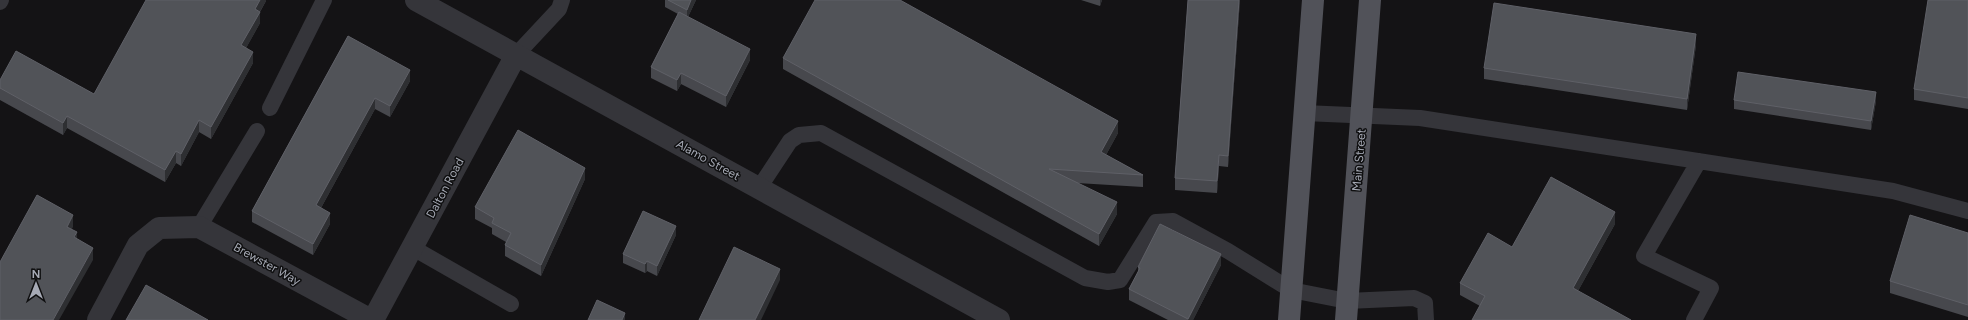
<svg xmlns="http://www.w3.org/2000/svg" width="1968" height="320" font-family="Figtree,sans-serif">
  <rect width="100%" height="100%" fill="#141315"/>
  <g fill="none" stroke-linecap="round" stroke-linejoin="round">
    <path stroke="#35353a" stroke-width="16" d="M 0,2 L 1,0
      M 516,55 L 559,9 L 562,0
      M 270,108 L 324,0
      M 1304,113 L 1420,118 L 1893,191 L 1968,211
      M 759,188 L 790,141 L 799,135 L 821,133 L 1085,278 L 1108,282 L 1120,280 L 1156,222 L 1173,221 L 1228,251 L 1291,290 L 1347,301 L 1414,298 L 1425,303 L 1426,320
      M 199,227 L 257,131
      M 413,248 L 511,304
      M 1694,320 L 1711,288 L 1644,256 L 1699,161"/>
    <path stroke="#35353a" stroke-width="22" d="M 416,0 L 999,320
      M 98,320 L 138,245 L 159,228 L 199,227 L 371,320
      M 373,320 L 516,55"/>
    <path stroke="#515259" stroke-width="22" d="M 1289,320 L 1313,0
      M 1346,320 L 1370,0"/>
  </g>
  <path fill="#47484d" d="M 266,0 L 266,1 L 260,12 L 260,23 L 246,48 L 253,63 L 211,139 L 199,132 L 181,166 L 176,163 L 165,182 L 67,128 L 63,135 L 0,100 L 0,80 L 94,94 Z
    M 665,0 L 696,0 L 688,17 L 750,60 L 726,107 L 681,84 L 677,91 L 651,78 L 651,67 L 678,14 L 665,7 Z
    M 1081,0 L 1102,0 L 1100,6 Z
    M 1188,0 L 1240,0 L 1228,167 L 1219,166 L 1217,193 L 1175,190 L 1175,178 Z
    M 1968,0 L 1968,109 L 1914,100 L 1914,89 Z
    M 348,36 L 410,81 L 390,117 L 375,109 L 321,208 L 330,224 L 313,255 L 252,222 L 252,211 Z
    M 1696,45 L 1687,110 L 1484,79 L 1484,68 Z
    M 783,58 L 1118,133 L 1106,155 L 1143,175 L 1143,187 L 1077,183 L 1117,214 L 1099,246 L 783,69 Z
    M 1734,100 L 1876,101 L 1871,130 L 1734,109 Z
    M 585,179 L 541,276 L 505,256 L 505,245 L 506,242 L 492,234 L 492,228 L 475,219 L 475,207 Z
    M 1615,224 L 1578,291 L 1480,306 L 1460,295 L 1460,283 Z
    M 1968,233 L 1968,317 L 1890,293 L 1890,281 Z
    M 676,235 L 657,276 L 647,271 L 645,273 L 623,263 L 623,254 Z
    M 1221,265 L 1193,320 L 1168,320 L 1129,300 L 1129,289 L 1138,272 L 1138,267 Z"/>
  <path fill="#2e2f32" d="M 260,0 L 266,0 L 266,1 L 255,20 L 255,9 Z
    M 691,0 L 696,0 L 687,19 L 687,10 Z
    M 1100,0 L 1102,0 L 1100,6 Z
    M 1239,0 L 1240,0 L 1228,167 L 1228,156 Z
    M 260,12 L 260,23 L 241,57 L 241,45 Z
    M 1696,34 L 1696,45 L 1687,110 L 1687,99 Z
    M 750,49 L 750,60 L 726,107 L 726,96 Z
    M 253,52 L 253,63 L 211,139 L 211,127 Z
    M 410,70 L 410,81 L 390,117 L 390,106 Z
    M 681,73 L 681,84 L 677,91 L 677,80 Z
    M 1876,92 L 1876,101 L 1871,130 L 1871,121 Z
    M 375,98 L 375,109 L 316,217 L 316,205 Z
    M 67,116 L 67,128 L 63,135 L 63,123 Z
    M 199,120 L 199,132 L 181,166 L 181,154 Z
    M 1118,121 L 1118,133 L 1101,164 L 1101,152 Z
    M 176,151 L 176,163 L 165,182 L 165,170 Z
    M 1219,155 L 1219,166 L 1217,193 L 1217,181 Z
    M 585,168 L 585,179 L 541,276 L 541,265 Z
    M 1117,202 L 1117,214 L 1099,246 L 1099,234 Z
    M 1615,212 L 1615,224 L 1573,300 L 1573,288 Z
    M 330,213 L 330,224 L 313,255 L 313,244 Z
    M 73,215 L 73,227 L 67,239 L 67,227 Z
    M 676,226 L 676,235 L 657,276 L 657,266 Z
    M 77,232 L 77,245 L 74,237 Z
    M 93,248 L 93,260 L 59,320 L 53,320 Z
    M 1221,254 L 1221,265 L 1193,320 L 1188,320 Z
    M 647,261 L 647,271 L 645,273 L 645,264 Z
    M 780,269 L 780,280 L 761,320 L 755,320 Z
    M 625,313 L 625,320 L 622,320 Z"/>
  <path fill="#515358" stroke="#5f6067" d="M 146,0 L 260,0 L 255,9 L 260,12 L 241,45 L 253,52 L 211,127 L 199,120 L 181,154 L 176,151 L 165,170 L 67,116 L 63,123 L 0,88 L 0,80 L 16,51 L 94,94 Z
    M 668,0 L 691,0 L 687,10 Z
    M 815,0 L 900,0 L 1118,121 L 1101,152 L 1143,175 L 1049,169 L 1117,202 L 1099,234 L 783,58 Z
    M 1188,0 L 1239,0 L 1228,156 L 1219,155 L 1217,181 L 1175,178 Z
    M 1928,0 L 1968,0 L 1968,98 L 1914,89 Z
    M 1494,3 L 1696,34 L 1687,99 L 1484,68 Z
    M 679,12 L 750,49 L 726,96 L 681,73 L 677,80 L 651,67 Z
    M 348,36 L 410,70 L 390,106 L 375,98 L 316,205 L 330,213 L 313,244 L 252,211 Z
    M 1738,72 L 1876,92 L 1871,121 L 1734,100 Z
    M 518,130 L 585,168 L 541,265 L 505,245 L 511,233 L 492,223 L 494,218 L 475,207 Z
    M 1551,177 L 1615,212 L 1573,288 L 1631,320 L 1472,320 L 1485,296 L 1460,283 L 1488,233 L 1512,247 Z
    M 37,195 L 73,215 L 67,227 L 77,232 L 74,237 L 93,248 L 53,320 L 0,320 L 0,262 Z
    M 643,211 L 676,226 L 657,266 L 647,261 L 645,264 L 623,254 Z
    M 1910,215 L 1968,233 L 1968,305 L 1890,281 Z
    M 1160,224 L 1221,254 L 1188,319 L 1129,289 L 1140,268 L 1138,267 Z
    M 734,247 L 780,269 L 755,320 L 699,320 Z
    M 146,285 L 208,320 L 126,320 Z
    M 597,300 L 625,313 L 622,320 L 588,320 Z"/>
  <g text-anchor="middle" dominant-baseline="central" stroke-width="3" stroke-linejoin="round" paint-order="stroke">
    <g font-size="12" fill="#a6aab5" stroke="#0f0f10">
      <text transform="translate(708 160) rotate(29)">Alamo Street</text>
      <text transform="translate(1359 160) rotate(-85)">Main Street</text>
      <text transform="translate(445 188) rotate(-62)">Dalton Road</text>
      <text transform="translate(267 264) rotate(29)">Brewster Way</text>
    </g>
  </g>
  <g transform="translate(36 284)" stroke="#0f0f10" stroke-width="3" paint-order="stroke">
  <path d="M0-3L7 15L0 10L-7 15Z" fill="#a6aab5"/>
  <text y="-6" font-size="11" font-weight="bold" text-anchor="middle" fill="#a6aab5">N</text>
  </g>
</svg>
